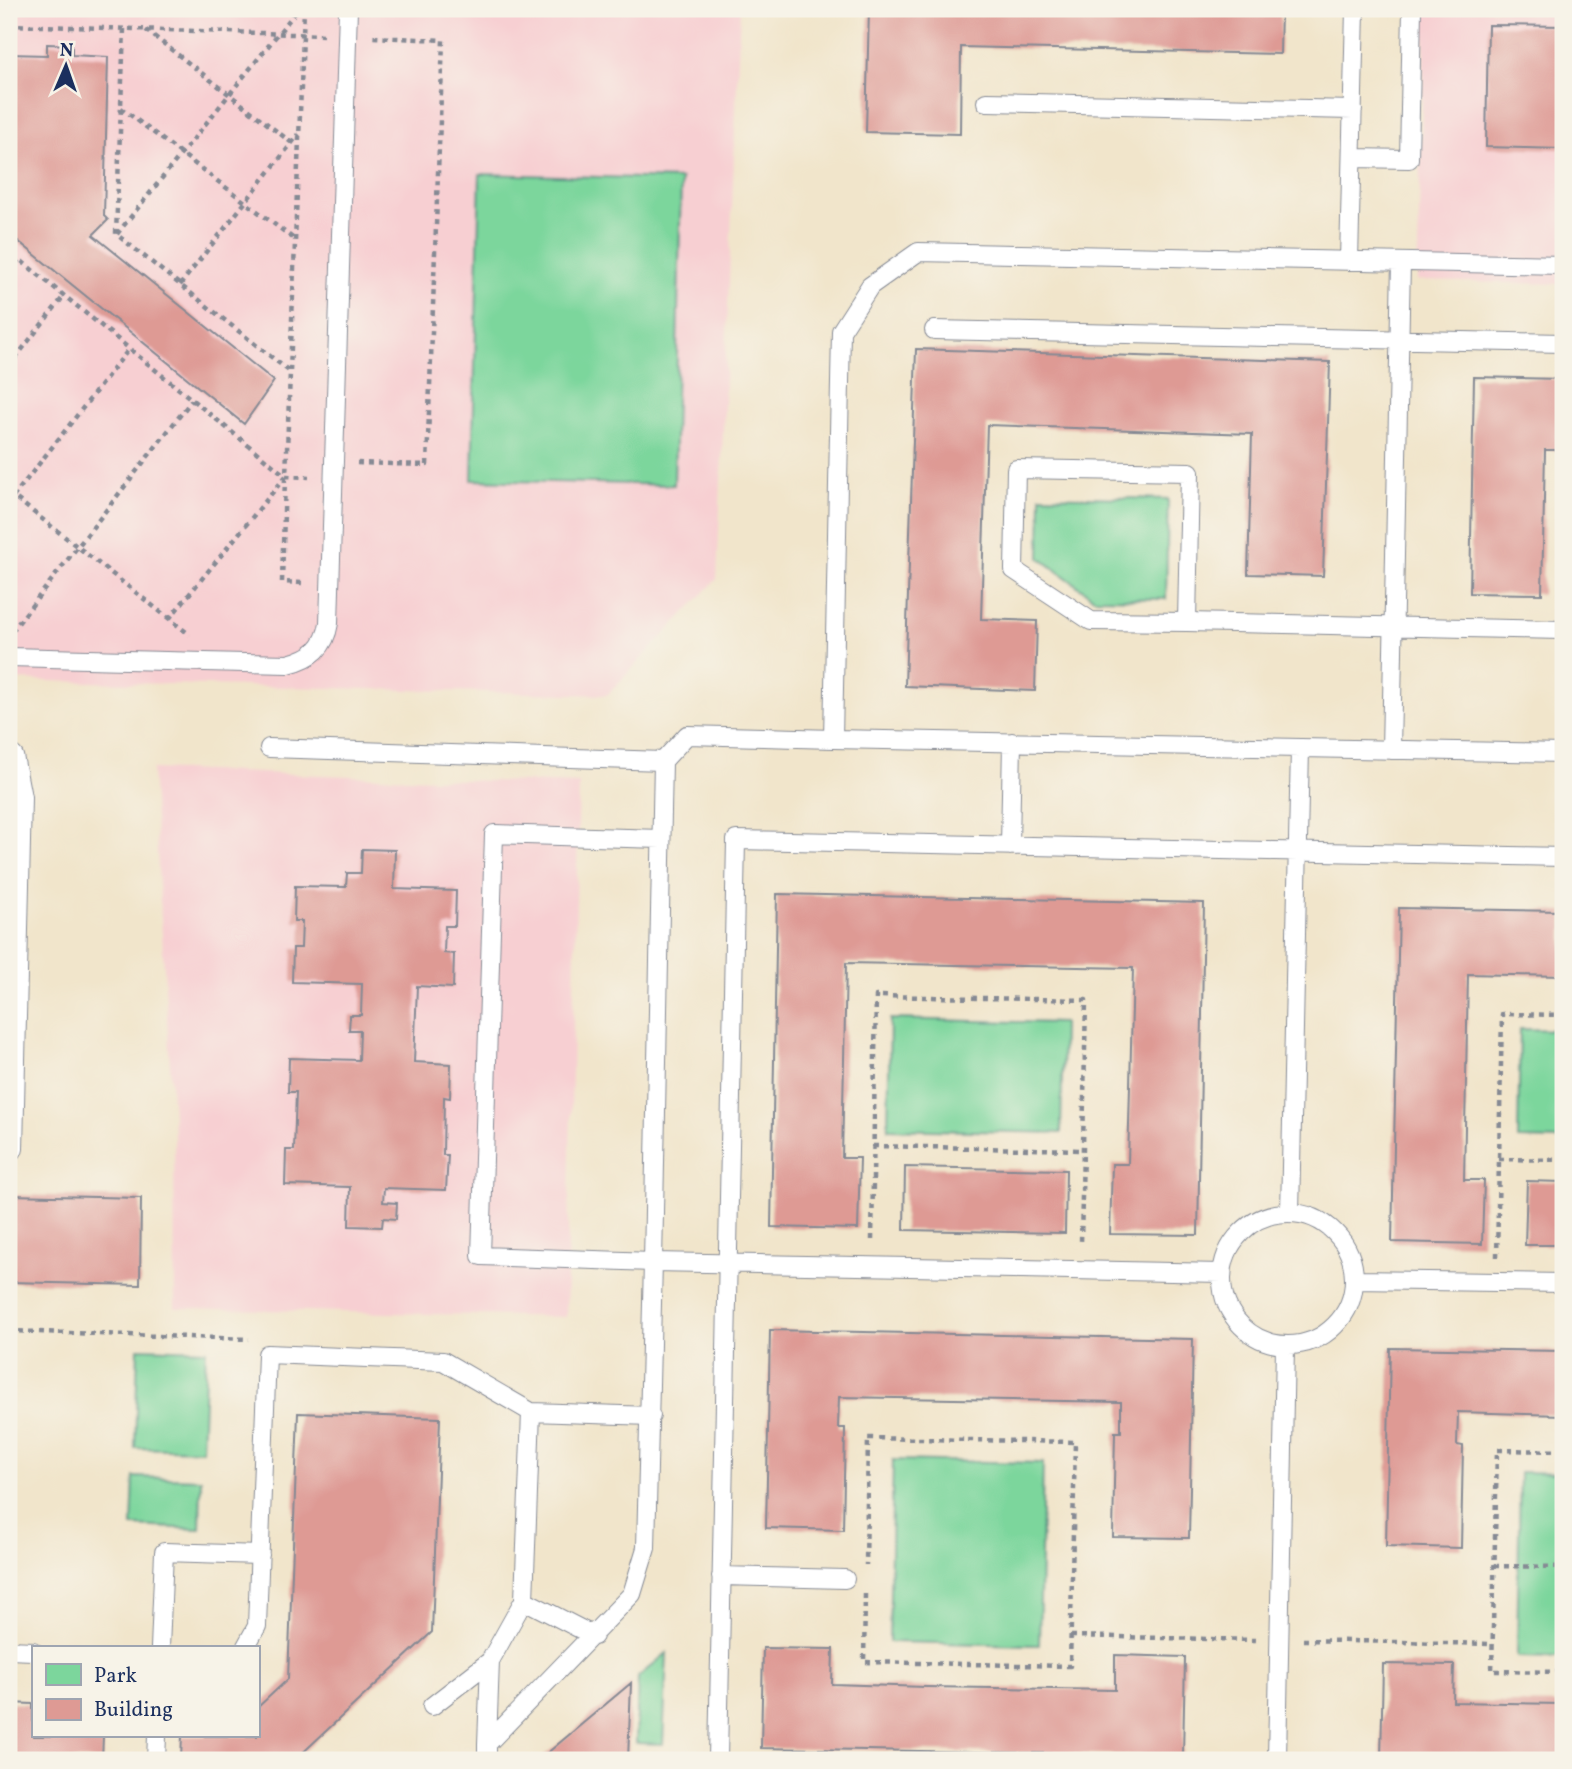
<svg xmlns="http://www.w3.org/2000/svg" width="1572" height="1769" font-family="Vollkorn,serif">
  <rect width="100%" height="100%" fill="#f7f3e8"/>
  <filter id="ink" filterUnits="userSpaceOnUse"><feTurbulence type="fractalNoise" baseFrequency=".0143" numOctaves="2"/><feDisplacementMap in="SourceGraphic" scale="14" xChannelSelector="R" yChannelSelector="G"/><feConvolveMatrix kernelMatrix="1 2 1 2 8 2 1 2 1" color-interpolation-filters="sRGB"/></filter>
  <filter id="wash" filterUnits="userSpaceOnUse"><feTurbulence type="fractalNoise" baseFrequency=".00686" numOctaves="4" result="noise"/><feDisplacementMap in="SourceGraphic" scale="28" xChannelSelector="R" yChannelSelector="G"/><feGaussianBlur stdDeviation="1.57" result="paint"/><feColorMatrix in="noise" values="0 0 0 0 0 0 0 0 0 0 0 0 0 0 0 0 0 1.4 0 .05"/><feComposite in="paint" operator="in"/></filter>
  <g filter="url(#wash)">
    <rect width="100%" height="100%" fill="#f1e5cb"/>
    <path fill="#f7cfd2" d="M 9,9 L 740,9 L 717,579 L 607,695 L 9,680 Z
      M 1425,9 L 1563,9 L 1563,284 L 1417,281 Z
      M 152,769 L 579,784 L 566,1317 L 175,1308 L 174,1133 Z"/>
    <path fill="#7cd69c" stroke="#4c827d" stroke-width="2" d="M 480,174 L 681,179 L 674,485 L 472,480 Z
      M 1041,496 L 1168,499 L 1166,599 L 1094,598 L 1040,558 Z
      M 890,1019 L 1063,1023 L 1061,1133 L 888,1129 Z
      M 1520,1029 L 1563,1030 L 1563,1140 L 1518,1139 Z
      M 138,1348 L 206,1350 L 202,1450 L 135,1448 Z
      M 893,1460 L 1043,1463 L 1039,1645 L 889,1642 Z
      M 1520,1472 L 1563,1473 L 1563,1658 L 1517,1657 Z
      M 134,1477 L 201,1479 L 200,1529 L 132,1526 Z
      M 667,1653 L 663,1744 L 636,1743 L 638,1677 Z"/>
    <g id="blocks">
      <path fill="#de9a94" d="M 869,9 L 1281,9 L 1280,54 L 961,47 L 960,134 L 866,132 Z
        M 1488,25 L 1563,26 L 1563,149 L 1486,147 Z
        M 47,44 L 72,45 L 72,55 L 108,57 L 104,216 L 108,220 L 93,235 L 274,381 L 244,424 L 18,241 L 9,253 L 9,54 L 47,55 Z
        M 916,349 L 1330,362 L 1323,576 L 1248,574 L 1252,434 L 987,425 L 981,619 L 1037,621 L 1035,691 L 905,686 Z
        M 1474,377 L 1563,379 L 1563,450 L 1545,450 L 1542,594 L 1470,593 Z
        M 362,849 L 395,850 L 394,889 L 456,891 L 455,926 L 445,926 L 444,953 L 454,954 L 453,988 L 417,986 L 414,1062 L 451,1064 L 450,1098 L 444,1097 L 443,1155 L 448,1155 L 446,1190 L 384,1188 L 383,1202 L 397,1203 L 396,1219 L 383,1218 L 382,1227 L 349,1226 L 350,1187 L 285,1185 L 286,1150 L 294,1150 L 296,1092 L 288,1092 L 289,1058 L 359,1060 L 360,1030 L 349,1030 L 350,1015 L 361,1015 L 362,984 L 292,982 L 293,948 L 301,948 L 302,921 L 294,921 L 295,886 L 346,887 L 347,873 L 361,873 Z
        M 777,894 L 1204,903 L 1198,1235 L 1110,1234 L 1112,1164 L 1128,1164 L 1133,968 L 846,963 L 842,1158 L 860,1158 L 858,1229 L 771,1227 Z
        M 1399,908 L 1563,911 L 1563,976 L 1468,974 L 1464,1180 L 1484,1180 L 1482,1244 L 1392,1242 Z
        M 905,1167 L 1066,1170 L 1065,1233 L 904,1230 Z
        M 1527,1181 L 1563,1182 L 1563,1245 L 1525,1245 Z
        M 9,1195 L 141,1198 L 140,1285 L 9,1282 Z
        M 770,1330 L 1193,1339 L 1189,1538 L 1113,1537 L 1115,1432 L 1121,1432 L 1121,1402 L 839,1397 L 838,1428 L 845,1428 L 843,1530 L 766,1528 Z
        M 1390,1348 L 1563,1351 L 1563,1415 L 1458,1412 L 1457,1445 L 1463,1446 L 1461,1548 L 1386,1546 Z
        M 298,1413 L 440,1418 L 432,1632 L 295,1760 L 181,1760 L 182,1736 L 257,1736 L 257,1708 L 288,1679 Z
        M 763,1648 L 833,1649 L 832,1684 L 926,1687 L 1115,1690 L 1115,1655 L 1185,1657 L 1183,1756 L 761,1748 Z
        M 1383,1664 L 1454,1665 L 1453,1702 L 1563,1704 L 1563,1760 L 1381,1760 Z
        M 631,1683 L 628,1760 L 539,1760 Z
        M 9,1703 L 33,1704 L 33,1736 L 103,1736 L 102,1760 L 9,1760 Z"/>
    </g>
  </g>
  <g filter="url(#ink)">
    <use href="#blocks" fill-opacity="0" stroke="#868a94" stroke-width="2"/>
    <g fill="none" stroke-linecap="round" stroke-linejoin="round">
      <defs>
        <path id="lane" d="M 986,102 L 1353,110
          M 1352,158 L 1409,159 L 1412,9
          M 1349,261 L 1355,9
          M 1563,265 L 918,252 L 870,286 L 841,331 L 833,739 L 1563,753
          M 934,330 L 1563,343
          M 1187,622 L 1091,621 L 1014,570 L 1016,469 L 1190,472 L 1187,622 L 1563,630
          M 9,657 L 288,664 C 312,658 325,648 329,623 L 348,9
          M 833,739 L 687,735 L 663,761 L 653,1262 L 1222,1273
          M 269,748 L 663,761
          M 1391,750 L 1401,262
          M 9,752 L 14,756 L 22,797 L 14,1149
          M 1010,846 L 1012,742
          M 1290,1213 L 1300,748
          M1222 1279a66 66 0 1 1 132 0a66 66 0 1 1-132 0Z
          M 1355,1280 L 1563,1283
          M 721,1576 L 845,1579
          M 524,1600 L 594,1636
          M 160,1648 L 164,1552 L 260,1555
          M 245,1648 L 257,1626 L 267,1354 L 443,1361 L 531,1412 L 651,1416
          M 9,1650 L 33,1651
          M 432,1706 L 490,1661 L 524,1600 L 531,1412
          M 487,1744 L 490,1661
          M 156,1760 L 157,1736
          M 487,1760 L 487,1744 L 632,1594 L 646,1548 L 653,1262 L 481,1256 L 494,834 L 661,839
          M 718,1760 L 736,840 L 1563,857
          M 1277,1760 L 1285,1346"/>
      </defs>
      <use href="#lane" stroke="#868a94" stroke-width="20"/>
      <path stroke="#868a94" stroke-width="4.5" stroke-dasharray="5 5" stroke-linecap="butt" d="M 9,25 L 323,35
        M 124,29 L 116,234 L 289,371
        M 146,30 L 292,143
        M 121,108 L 294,239
        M 117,234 L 298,9
        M 9,272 L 19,259 L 286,476 L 309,477
        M 180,285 L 299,134
        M 9,366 L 64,296
        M 357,463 L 427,465 L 443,40 L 373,37
        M 285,477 L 282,582 L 304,583
        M 9,493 L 190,635
        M 13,497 L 129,349
        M 169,619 L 286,476 L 304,9
        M 12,631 L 192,400
        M 873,1146 L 1083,1150
        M 1499,1159 L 1563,1160
        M 872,1240 L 876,996 L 1086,1000 L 1081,1244
        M 1497,1257 L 1502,1014 L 1563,1015
        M 9,1331 L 249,1339
        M 1563,1451 L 1497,1450 L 1492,1671 L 1563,1672
        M 1494,1566 L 1563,1567
        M 865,1594 L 864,1662 L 1070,1666 L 1075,1442 L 868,1438 L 866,1565
        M 1071,1636 L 1256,1640
        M 1303,1640 L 1493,1644"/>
      <use href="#lane" stroke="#fff" stroke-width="18"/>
    </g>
  </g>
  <rect width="1572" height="1769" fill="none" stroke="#f7f3e8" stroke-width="35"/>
  <rect x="32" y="1646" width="228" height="91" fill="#f7f3e8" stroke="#9fa5b1" stroke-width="2"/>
  <rect x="46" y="1664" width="35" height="21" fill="#7cd69c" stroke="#9fa5b1" stroke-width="2"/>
  <text x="94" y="1682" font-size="21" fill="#1b2f5e">Park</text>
  <rect x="46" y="1699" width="35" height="21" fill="#de9a94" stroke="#9fa5b1" stroke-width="2"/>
  <text x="94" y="1716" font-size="21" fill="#1b2f5e">Building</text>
  <g transform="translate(66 66) rotate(2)" stroke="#f7f3e8" stroke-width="5" paint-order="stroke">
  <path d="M0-5L12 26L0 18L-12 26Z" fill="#1b2f5e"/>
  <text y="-10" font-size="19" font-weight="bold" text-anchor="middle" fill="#1b2f5e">N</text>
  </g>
</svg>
